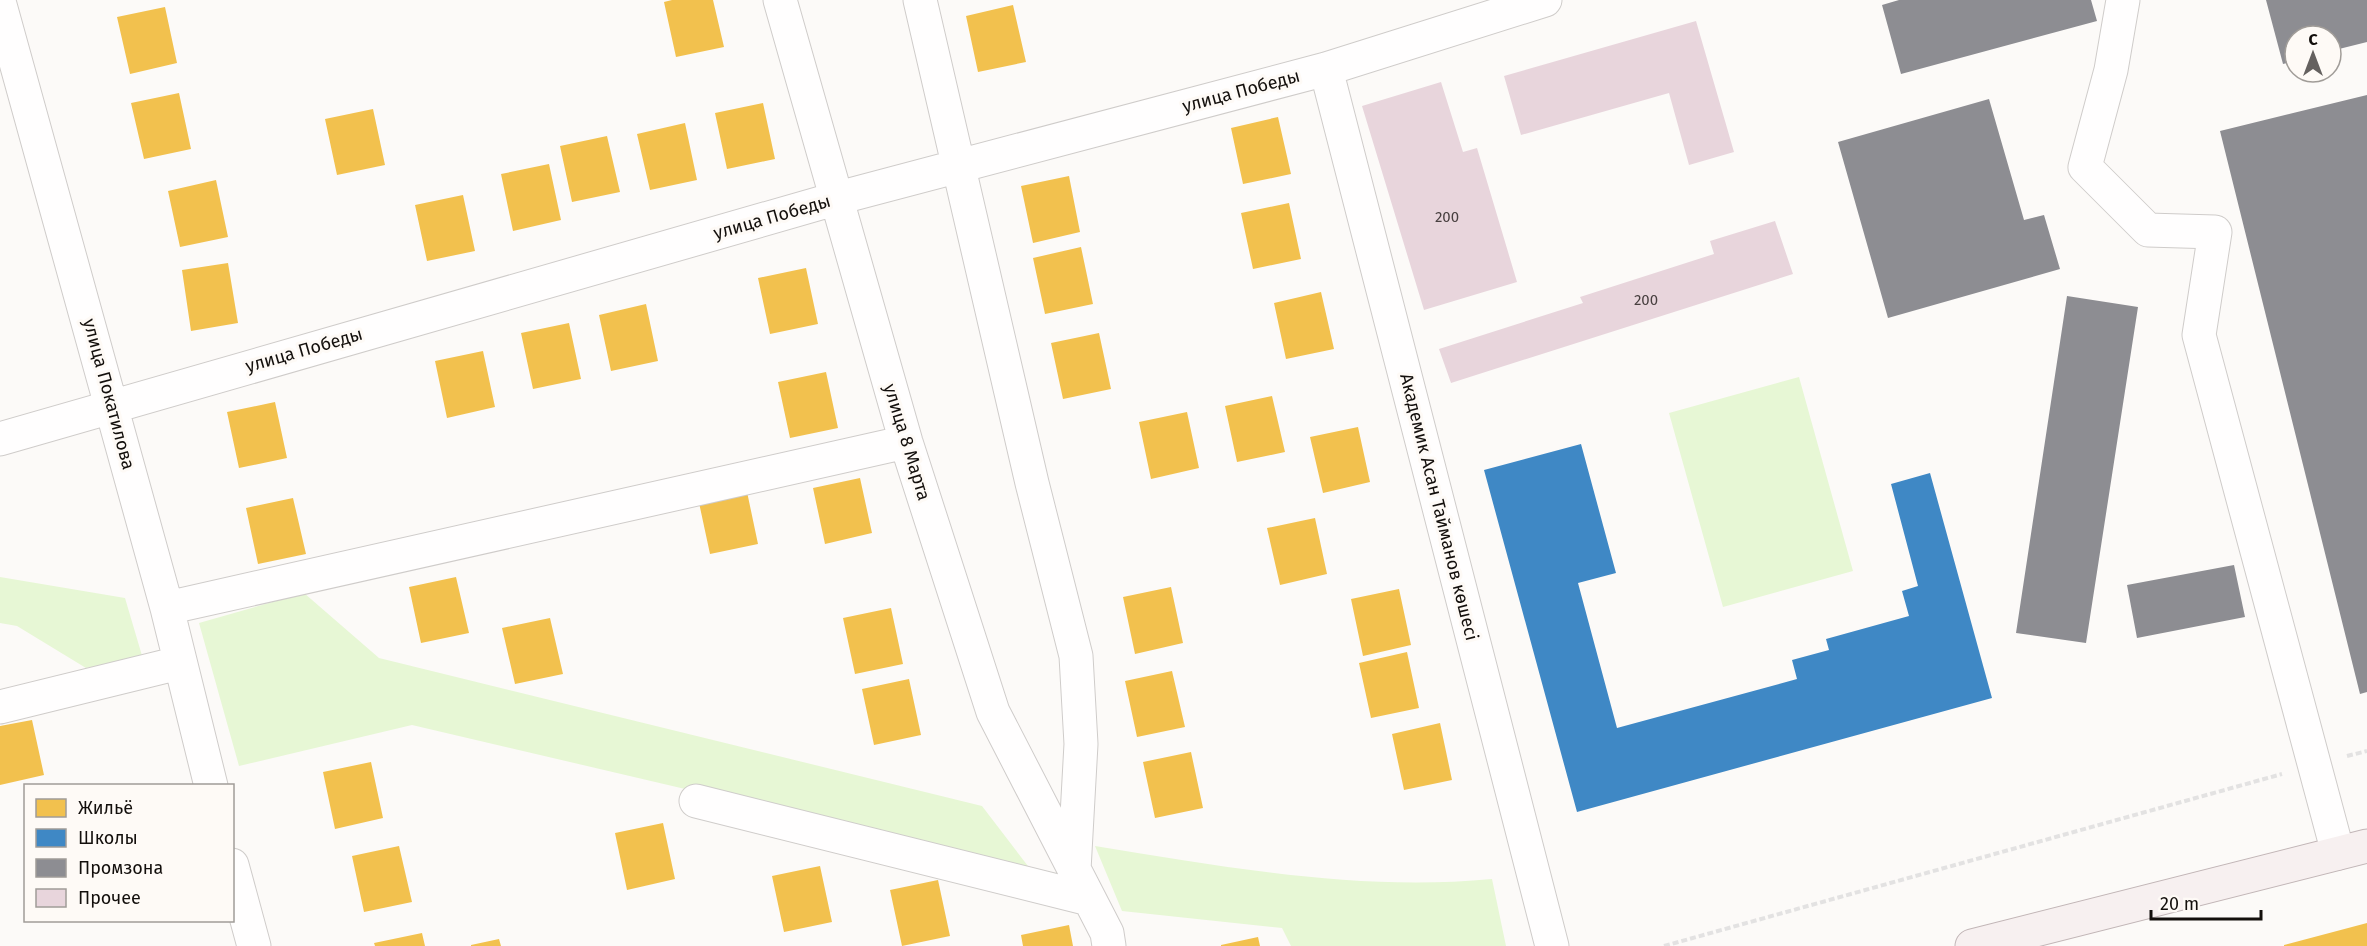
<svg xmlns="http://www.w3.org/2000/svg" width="2367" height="946" font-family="'Fira Sans',sans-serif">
  <rect width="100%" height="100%" fill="#fcfaf8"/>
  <path fill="#e7f7d5" d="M 1799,377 L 1853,571 L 1723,607 L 1669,413 Z
    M 0,577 L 125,598 L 143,659 L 86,668 L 17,626 L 0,623 Z
    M 304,593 L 379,658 L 982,806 L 1031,870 L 412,725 L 239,766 L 199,623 Z
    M 1095,846 C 1226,867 1359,892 1492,879 L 1506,946 L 1291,946 L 1282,928 L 1122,911 Z"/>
  <path fill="#f2c14e" d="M 672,0 L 713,0 L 724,47 L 676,57 L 664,2 Z
    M 1013,5 L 1026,62 L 978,72 L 966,16 Z
    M 165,7 L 177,63 L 130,74 L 117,17 Z
    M 179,93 L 191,149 L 144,159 L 131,103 Z
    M 763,103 L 775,159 L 727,169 L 715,113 Z
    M 373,109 L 385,165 L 337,175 L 325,119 Z
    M 1278,117 L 1291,174 L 1243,184 L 1231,128 Z
    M 685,123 L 697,180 L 650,190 L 637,134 Z
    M 607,136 L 620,192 L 572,202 L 560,146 Z
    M 549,164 L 561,220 L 513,231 L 501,174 Z
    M 1069,176 L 1080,232 L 1033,243 L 1021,186 Z
    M 216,180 L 228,237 L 180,247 L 168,191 Z
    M 463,195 L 475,251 L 427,261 L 415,205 Z
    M 1289,203 L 1301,259 L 1253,269 L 1241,213 Z
    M 1081,247 L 1093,304 L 1045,314 L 1033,258 Z
    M 228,263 L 238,323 L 191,331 L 182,270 Z
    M 806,268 L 818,324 L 770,334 L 758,278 Z
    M 1321,292 L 1334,349 L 1286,359 L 1274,303 Z
    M 646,304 L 658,361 L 611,371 L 599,315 Z
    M 569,323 L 581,379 L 533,389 L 521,333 Z
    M 1099,333 L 1111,389 L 1063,399 L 1051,343 Z
    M 483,351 L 495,407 L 447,418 L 435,361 Z
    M 826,372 L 838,428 L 790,438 L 778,382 Z
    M 1272,396 L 1285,452 L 1237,462 L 1225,406 Z
    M 275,402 L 287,458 L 239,468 L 227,412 Z
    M 1187,412 L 1199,468 L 1151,479 L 1139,422 Z
    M 1358,427 L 1370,482 L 1323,493 L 1310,437 Z
    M 860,478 L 872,533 L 825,544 L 813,488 Z
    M 746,487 L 758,544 L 710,554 L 698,498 Z
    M 293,498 L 306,554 L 258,564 L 246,508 Z
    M 1315,518 L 1327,574 L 1280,585 L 1267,528 Z
    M 456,577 L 469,633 L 421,643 L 409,587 Z
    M 1171,587 L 1183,643 L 1135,654 L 1123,597 Z
    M 1399,589 L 1411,645 L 1363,656 L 1351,599 Z
    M 891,608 L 903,664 L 855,674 L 843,618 Z
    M 550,618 L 563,674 L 515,684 L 502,628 Z
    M 1407,652 L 1419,708 L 1371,718 L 1359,663 Z
    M 1172,671 L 1185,727 L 1137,737 L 1125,681 Z
    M 909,679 L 921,735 L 874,745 L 862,689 Z
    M 32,720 L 44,775 L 0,785 L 0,726 Z
    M 1440,723 L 1452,780 L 1404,790 L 1392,734 Z
    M 1191,752 L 1203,808 L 1155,818 L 1143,762 Z
    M 371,762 L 383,818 L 335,829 L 323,772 Z
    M 663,823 L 675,879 L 627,890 L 615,833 Z
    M 399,846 L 412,902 L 364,912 L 352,856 Z
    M 820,866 L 832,922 L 784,932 L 772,876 Z
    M 938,880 L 950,936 L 902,946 L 890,890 Z
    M 2367,923 L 2367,946 L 2284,946 L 2284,945 Z
    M 1069,925 L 1073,946 L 1023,946 L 1021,935 Z
    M 422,933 L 425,946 L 375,946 L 374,943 Z
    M 1258,937 L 1260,946 L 1221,946 L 1221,945 Z
    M 499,939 L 501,946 L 471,946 L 471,945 Z"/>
  <path fill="#3f88c5" d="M 1581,444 L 1616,573 L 1578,583 L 1617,728 L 1797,679 L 1792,660 L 1829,650 L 1826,639 L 1909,616 L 1902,591 L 1918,586 L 1891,484 L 1930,473 L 1992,698 L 1577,812 L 1484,470 Z"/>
  <path fill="#8d8d92" d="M 1899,0 L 2091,0 L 2097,21 L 1901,74 L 1882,5 Z
    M 2266,0 L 2367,0 L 2367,42 L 2331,51 L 2331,36 L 2295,36 L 2295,61 L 2283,64 Z
    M 2367,95 L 2367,692 L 2360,694 L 2220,131 Z
    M 1989,99 L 2024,220 L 2044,215 L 2060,269 L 1888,318 L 1838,142 Z
    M 2067,296 L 2138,307 L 2086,643 L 2016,633 Z
    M 2234,565 L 2245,617 L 2137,638 L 2127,585 Z"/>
  <path fill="#e8d5dc" d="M 1696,21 L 1734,152 L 1689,165 L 1669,93 L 1521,135 L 1504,76 Z
    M 1441,82 L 1463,152 L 1477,148 L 1517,282 L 1424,310 L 1362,106 Z
    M 1775,221 L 1793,274 L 1451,383 L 1439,349 L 1583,303 L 1580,297 L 1714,254 L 1710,241 Z"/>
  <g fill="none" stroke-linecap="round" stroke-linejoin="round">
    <defs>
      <path id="minor" d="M 780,0 L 906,442 L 993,712 L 1107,933 L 1109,946
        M 920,0 L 1032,483 L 1076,656 L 1081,744 L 1074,870
        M 2123,0 L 2111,70 L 2085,167 L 2148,230 L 2215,232 L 2199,335 L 2338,853
        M 0,5 L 167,608 L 211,786
        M 1326,69 L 1552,946
        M 0,439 L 838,198 L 1326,69 L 1545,0
        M 167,608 L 906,442
        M 0,707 L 179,663
        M 696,801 L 1089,899
        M 232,865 L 254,946"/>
      <path id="major" d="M 1972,946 L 2367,846"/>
    </defs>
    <use href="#minor" stroke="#cfccca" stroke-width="35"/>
    <use href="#major" stroke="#c2b6b7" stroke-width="35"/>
    <path stroke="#e3e2e2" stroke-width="4" stroke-dasharray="6 3" stroke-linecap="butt" d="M 2347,756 L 2367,751
      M 1664,946 L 2282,774"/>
    <use href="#minor" stroke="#fffefe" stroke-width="33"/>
    <use href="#major" stroke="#f7f0f0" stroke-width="33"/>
  </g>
  <g text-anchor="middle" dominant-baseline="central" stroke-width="6" stroke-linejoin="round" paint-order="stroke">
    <g font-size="15" fill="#484040">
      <text x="1447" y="217">200</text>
      <text x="1646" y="300">200</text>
    </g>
    <g font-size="18" fill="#130f0c" stroke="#fefaf6">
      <text transform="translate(1241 91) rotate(-15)">улица Победы</text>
      <text transform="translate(772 217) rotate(-16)">улица Победы</text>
      <text transform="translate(304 350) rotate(-16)">улица Победы</text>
      <text transform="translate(109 394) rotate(75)">улица Покатилова</text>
      <text transform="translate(907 442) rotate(73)">улица 8 Марта</text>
      <text transform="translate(1439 507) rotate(76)">Академик Асан Тайманов көшесі</text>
    </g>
  </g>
  <rect x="24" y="784" width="210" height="138" fill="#fefaf6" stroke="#a09c98" stroke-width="1.5"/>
  <rect x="36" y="799" width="30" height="18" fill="#f2c14e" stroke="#a09c98" stroke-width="1.5"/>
  <text x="78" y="814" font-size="18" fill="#130f0c">Жильё</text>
  <rect x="36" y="829" width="30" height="18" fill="#3f88c5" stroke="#a09c98" stroke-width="1.5"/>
  <text x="78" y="844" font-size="18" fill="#130f0c">Школы</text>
  <rect x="36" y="859" width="30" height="18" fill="#8d8d92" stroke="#a09c98" stroke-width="1.5"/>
  <text x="78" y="874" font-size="18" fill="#130f0c">Промзона</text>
  <rect x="36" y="889" width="30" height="18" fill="#e8d5dc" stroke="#a09c98" stroke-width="1.5"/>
  <text x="78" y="904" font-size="18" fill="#130f0c">Прочее</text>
  <g transform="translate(2313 54)"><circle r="28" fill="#fefaf6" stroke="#a09c98" stroke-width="1.5"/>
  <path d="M0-4.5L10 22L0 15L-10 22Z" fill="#65615f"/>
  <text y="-9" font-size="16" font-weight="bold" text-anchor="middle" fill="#130f0c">С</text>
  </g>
  <path d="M2151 910v9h110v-9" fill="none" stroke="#130f0c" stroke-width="3"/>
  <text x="2160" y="910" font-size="18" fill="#130f0c" stroke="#fefaf6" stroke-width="4.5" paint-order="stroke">20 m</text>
</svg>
